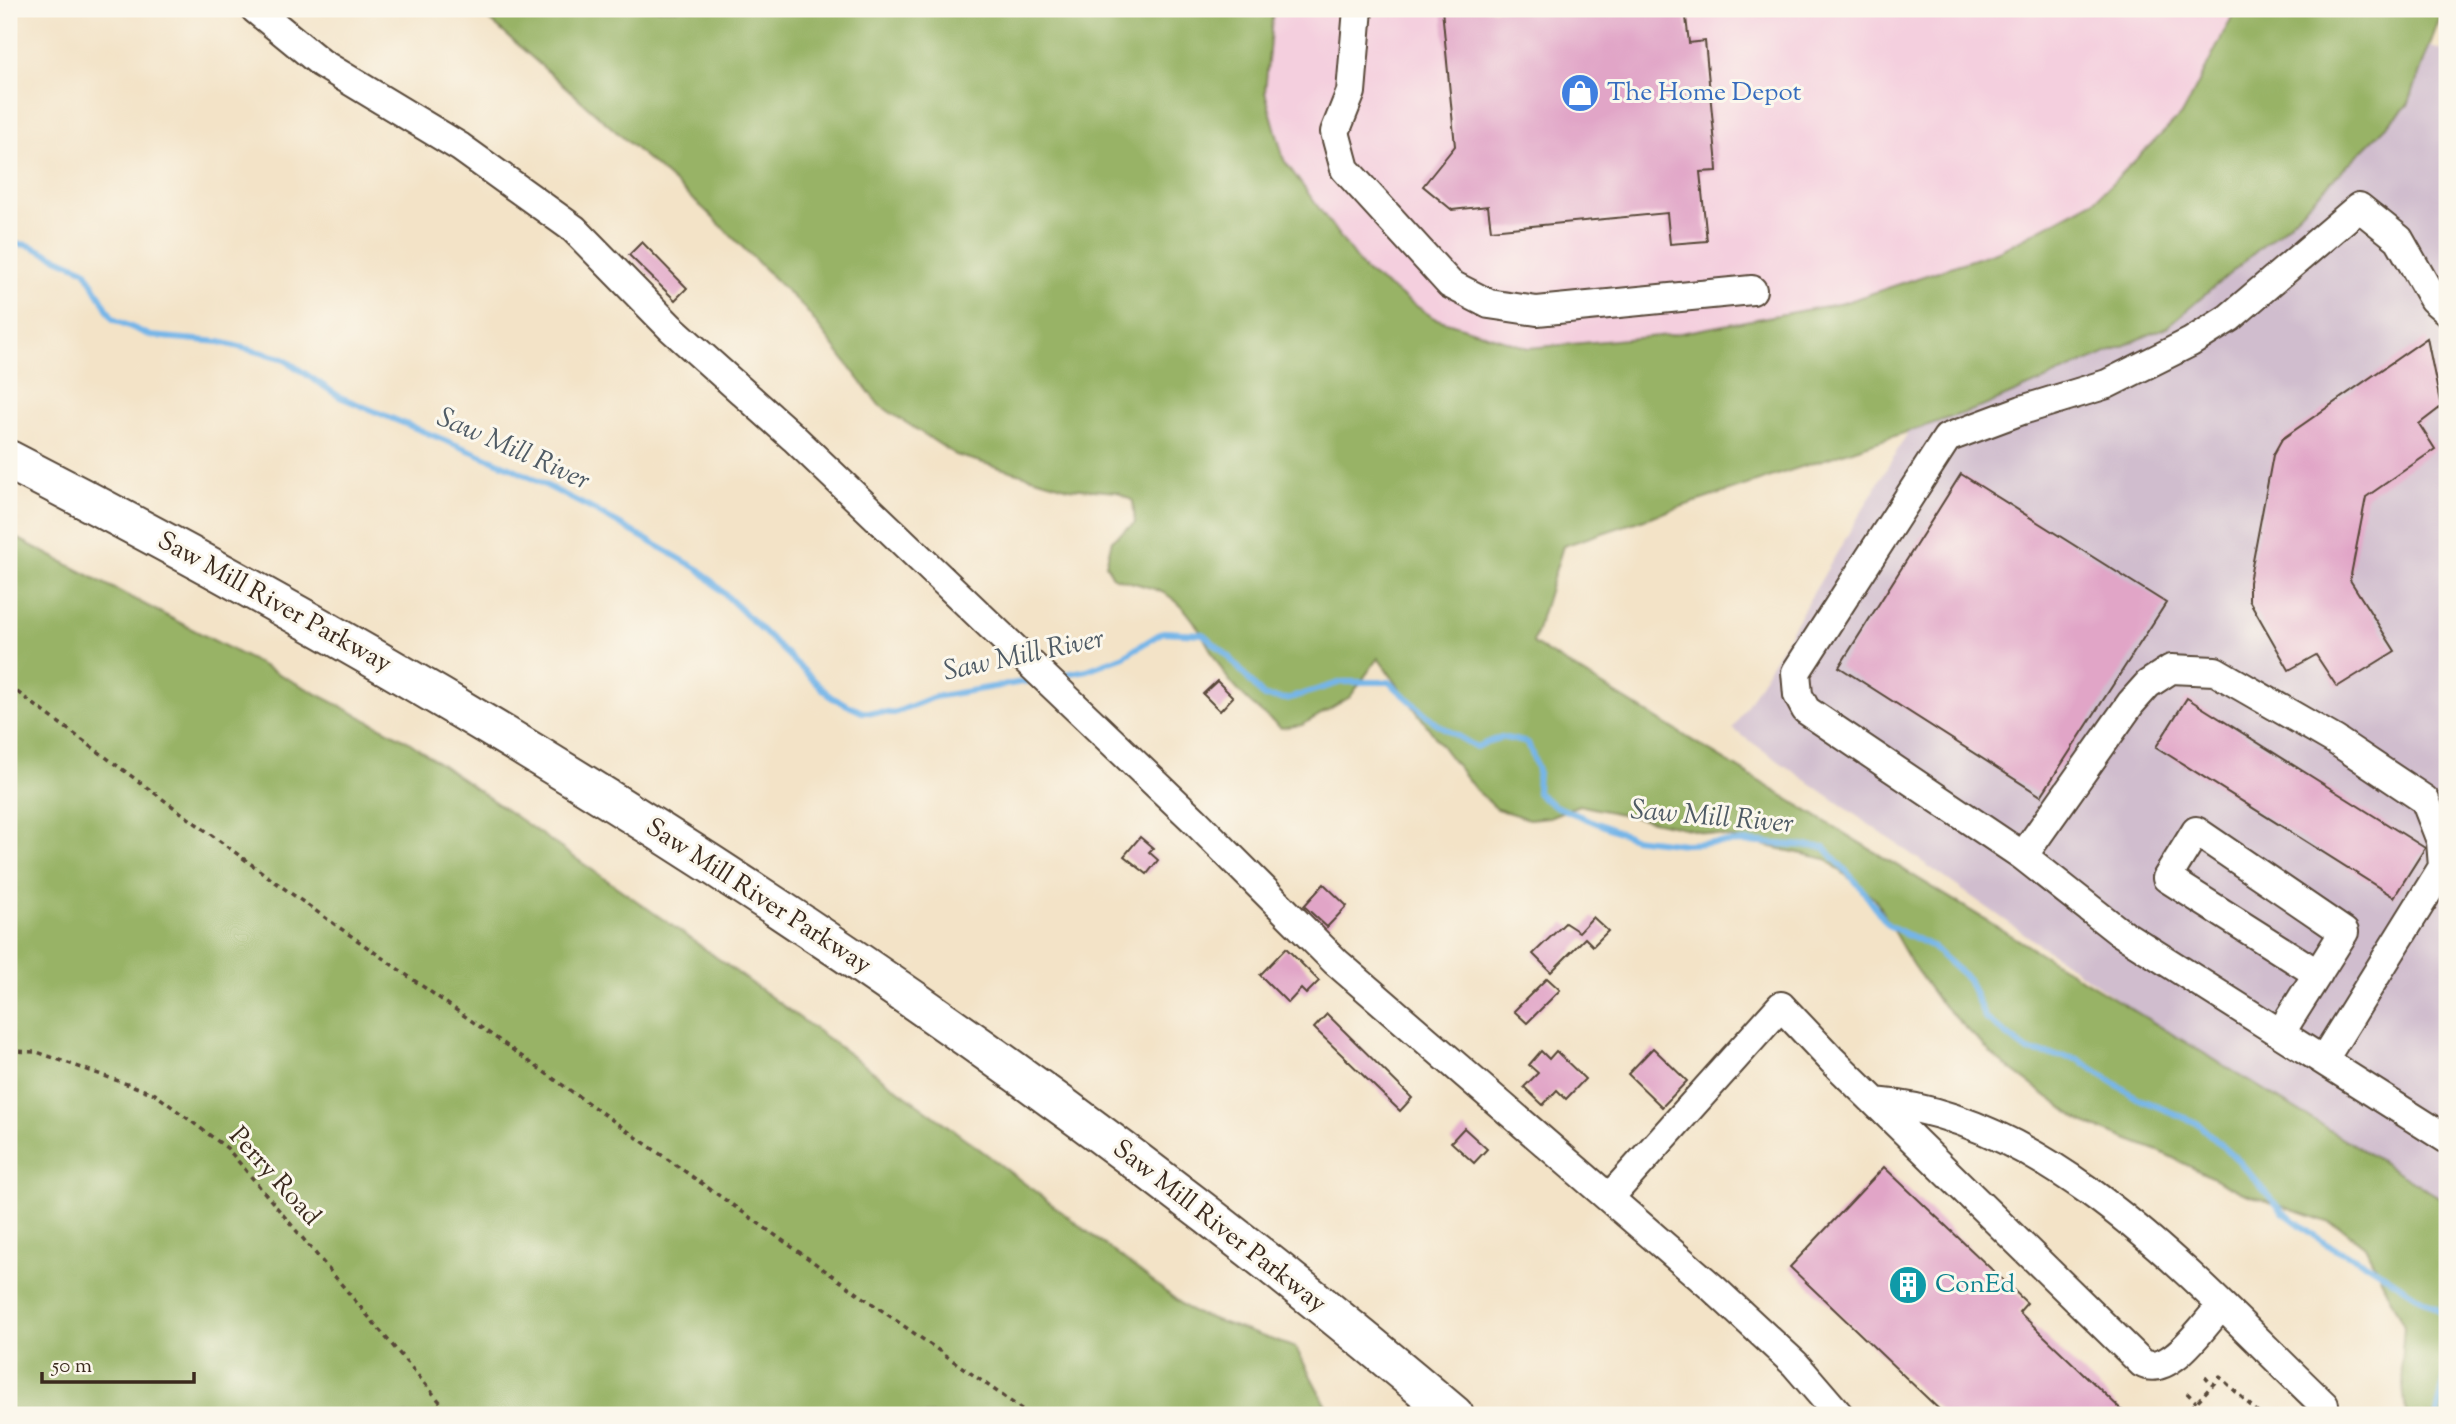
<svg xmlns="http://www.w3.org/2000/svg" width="2456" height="1424" font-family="'Sorts Mill Goudy',serif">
  <rect width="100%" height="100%" fill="#fbf7ec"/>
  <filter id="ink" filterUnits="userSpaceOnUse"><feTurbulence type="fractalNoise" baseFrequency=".0143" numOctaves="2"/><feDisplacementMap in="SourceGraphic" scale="14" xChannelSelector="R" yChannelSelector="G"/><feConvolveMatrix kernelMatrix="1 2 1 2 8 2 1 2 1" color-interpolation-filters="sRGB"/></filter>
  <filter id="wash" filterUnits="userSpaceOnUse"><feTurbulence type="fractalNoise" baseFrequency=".00686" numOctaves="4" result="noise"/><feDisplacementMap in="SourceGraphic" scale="28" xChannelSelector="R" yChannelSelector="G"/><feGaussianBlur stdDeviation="1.57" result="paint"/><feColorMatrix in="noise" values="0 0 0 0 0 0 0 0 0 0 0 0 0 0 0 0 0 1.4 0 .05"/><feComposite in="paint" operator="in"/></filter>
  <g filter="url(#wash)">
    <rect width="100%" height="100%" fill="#f3e3c7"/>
    <path fill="#f4cfde" d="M 1273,9 L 2236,9 L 2184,111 L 2095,200 L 2001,250 L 1843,303 L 1670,335 L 1528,348 L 1434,318 L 1364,270 L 1284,160 L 1265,92 Z"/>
    <path fill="#d0bdce" d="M 2401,37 L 2447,52 L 2447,1217 L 2436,1223 L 1733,729 L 1923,407 Z"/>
    <path fill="#98b366" stroke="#6a6e42" stroke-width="2" d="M 477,9 L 1273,9 L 1265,92 L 1284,160 L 1364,270 L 1434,318 L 1528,348 L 1670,335 L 1843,303 L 2001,250 L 2095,200 L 2184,112 L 2236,9 L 2443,9 L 2408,105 L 2287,225 L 2167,327 L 1982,407 L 1563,546 L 1533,643 L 2447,1202 L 2447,1415 L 2406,1415 L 2401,1365 L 2404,1326 L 2365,1246 L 2339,1226 L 2243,1193 L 2161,1152 L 2082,1122 L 1998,1060 L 1937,999 L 1912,964 L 1875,899 L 1826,859 L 1579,805 L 1549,817 L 1529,819 L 1497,809 L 1476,790 L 1446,752 L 1378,658 L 1350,697 L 1302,725 L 1281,728 C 1262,714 1243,698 1229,680 C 1208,652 1199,616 1169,596 C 1154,586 1130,583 1113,577 L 1106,564 L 1112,540 L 1135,523 L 1133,501 L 1117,492 L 1069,488 L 956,455 L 879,405 L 805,309 L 704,209 Z
      M 9,534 L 406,740 L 687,936 L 985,1153 L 1192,1312 L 1296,1348 L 1331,1415 L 9,1415 Z"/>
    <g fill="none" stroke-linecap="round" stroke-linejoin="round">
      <path stroke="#74b5e8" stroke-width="6" d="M 9,243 L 28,245 L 85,270 L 113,319 L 151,336 L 220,342 L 282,358 L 340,397 L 512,468 L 596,511 L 700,570 L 831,697 L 862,712 L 894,713 L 934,697 L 1035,680
        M 1056,676 L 1087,670 L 1124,656 L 1163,632 L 1203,634 L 1228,656 L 1264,697 L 1287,699 L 1342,682 L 1389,682 L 1437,724 L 1476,747 L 1501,737 L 1528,743 L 1538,770 L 1537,793 L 1553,805 L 1633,838 L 1684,844 L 1747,842 L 1824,847 L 1858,884 L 1888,925 L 1931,946 L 1968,979 L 1985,1018 L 2028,1051 L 2078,1059 L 2137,1098 L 2197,1123 L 2239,1161 L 2283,1212 L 2326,1244 L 2367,1264 L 2445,1314 L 2447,1363
        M 2437,1415 L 2447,1369"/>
    </g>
    <g id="blocks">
      <path fill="#e1a5c7" d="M 1442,9 L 1685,9 L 1689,43 L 1705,41 L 1716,155 L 1717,171 L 1700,172 L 1707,241 L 1670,244 L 1667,213 L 1491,230 L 1488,206 L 1452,210 L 1423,186 L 1455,146 Z
        M 642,242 L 687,288 L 675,300 L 629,255 Z
        M 2427,338 L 2441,407 L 2419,424 L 2435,449 L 2366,497 L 2350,580 L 2395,651 L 2337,687 L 2316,655 L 2289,670 L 2249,600 L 2249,582 L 2273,455 L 2282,439 Z
        M 1961,474 L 2166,603 L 2041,796 L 1839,667 Z
        M 1217,681 L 1233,697 L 1220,711 L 1203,694 Z
        M 2187,698 L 2425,848 L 2394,897 L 2156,747 Z
        M 1140,837 L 1153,848 L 1149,852 L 1158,860 L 1147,874 L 1124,856 Z
        M 1324,884 L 1347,906 L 1327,927 L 1304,906 Z
        M 1593,917 L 1608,931 L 1593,946 L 1585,938 L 1551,972 L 1533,954 L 1565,923 L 1579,932 Z
        M 1286,948 L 1319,981 L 1306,994 L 1301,989 L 1288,1003 L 1260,975 Z
        M 1547,978 L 1560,990 L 1527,1023 L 1514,1011 Z
        M 1327,1014 L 1412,1098 L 1400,1111 L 1314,1028 Z
        M 1653,1048 L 1687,1081 L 1662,1107 L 1628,1074 Z
        M 1541,1051 L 1549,1059 L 1556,1051 L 1585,1079 L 1566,1099 L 1557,1090 L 1543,1105 L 1524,1087 L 1538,1073 L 1529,1065 Z
        M 1464,1128 L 1487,1149 L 1474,1163 L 1451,1142 Z
        M 1884,1167 L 2027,1303 L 2019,1312 L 2127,1415 L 1945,1415 L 1790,1267 Z"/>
    </g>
  </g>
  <g filter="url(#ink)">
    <use href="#blocks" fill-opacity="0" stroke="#574637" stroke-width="2"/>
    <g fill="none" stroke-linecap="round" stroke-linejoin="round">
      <defs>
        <path id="minor" d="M 255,9 L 321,63 L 460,147 L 574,229 L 671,328 L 794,438 L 1194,820 L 1336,962 L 1714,1289 L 1795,1364 L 1839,1415
          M 1358,9 L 1351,92 L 1335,132 L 1345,169 L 1450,284 L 1489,304 L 1537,311 L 1752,290
          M 2447,311 L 2433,299 L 2399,239 L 2359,207 L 2229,318 L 2191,342 L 2107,384 L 2022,410 L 1947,438 L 1796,672 L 1798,695 L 1806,710 L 2023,856 L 2117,930 L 2447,1139
          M 2023,856 L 2131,703 L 2148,684 L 2171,669 L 2215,671 L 2335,740 L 2425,800 L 2441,841 L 2443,867 L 2324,1059
          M 2281,1032 L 2344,932 L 2196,831 L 2167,878 L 2318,974
          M 1875,1102 C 2054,1116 2201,1288 2324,1405 L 2325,1415
          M 1609,1198 L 1781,1006 L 1832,1060 L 2142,1363 C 2169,1378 2203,1326 2221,1306"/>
        <path id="highway" d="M 9,460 C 524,724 1013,1040 1454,1415"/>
      </defs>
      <use href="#minor" stroke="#574637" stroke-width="32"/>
      <use href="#highway" stroke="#574637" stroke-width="42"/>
      <path stroke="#574637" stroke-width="3.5" stroke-dasharray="5 5" stroke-linecap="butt" d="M 9,686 L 289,892 L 1030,1415
        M 9,1051 L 37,1052 L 155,1094 L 227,1148 L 451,1415
        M 2205,1377 L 2212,1385
        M 2187,1393 L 2196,1402
        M 2192,1415 L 2195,1412 L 2191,1408 L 2220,1377 L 2261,1415"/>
      <use href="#minor" stroke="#fff" stroke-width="28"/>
      <use href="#highway" stroke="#fff" stroke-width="38"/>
    </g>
  </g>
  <defs>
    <symbol id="shop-disc" viewBox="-11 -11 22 22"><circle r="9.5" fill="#3f7fe0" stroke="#fbf7ec"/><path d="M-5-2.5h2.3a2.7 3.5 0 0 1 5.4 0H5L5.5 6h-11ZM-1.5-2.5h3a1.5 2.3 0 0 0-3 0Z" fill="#fff"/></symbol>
    <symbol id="building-disc" viewBox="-11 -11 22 22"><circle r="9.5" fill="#0f9aa8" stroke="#fbf7ec"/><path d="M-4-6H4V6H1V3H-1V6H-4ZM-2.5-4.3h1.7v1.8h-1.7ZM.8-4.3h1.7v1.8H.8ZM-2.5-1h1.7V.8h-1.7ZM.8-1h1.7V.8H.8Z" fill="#fff"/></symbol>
  </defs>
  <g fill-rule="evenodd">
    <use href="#shop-disc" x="1558" y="71" width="44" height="44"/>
    <use href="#building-disc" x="1886" y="1263" width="44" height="44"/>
  </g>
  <g text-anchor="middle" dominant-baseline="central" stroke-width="6" stroke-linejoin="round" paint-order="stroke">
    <g font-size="26" fill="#366cbe" stroke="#fbf7ec" text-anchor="start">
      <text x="1607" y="93">The Home Depot</text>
    </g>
    <g font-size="26" fill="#3b2a1e" stroke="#fbf7ec">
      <text transform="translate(274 603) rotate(29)">Saw Mill River Parkway</text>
      <text transform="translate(758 897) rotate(33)">Saw Mill River Parkway</text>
      <text transform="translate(274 1177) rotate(48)">Perry Road</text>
      <text transform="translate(1219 1227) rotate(38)">Saw Mill River Parkway</text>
    </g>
    <g font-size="26" fill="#0d838f" stroke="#fbf7ec" text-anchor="start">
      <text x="1935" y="1285">ConEd</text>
    </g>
    <g font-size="28" font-style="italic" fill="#4f5b65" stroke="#fbf7ec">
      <text transform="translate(513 450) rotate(24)">Saw Mill River</text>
      <text transform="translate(1024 656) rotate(-12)">Saw Mill River</text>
      <text transform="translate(1712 818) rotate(5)">Saw Mill River</text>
    </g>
  </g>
  <rect width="2456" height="1424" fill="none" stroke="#fbf7ec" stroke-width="35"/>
  <path d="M42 1372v10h152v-10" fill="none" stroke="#3b2a1e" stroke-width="3.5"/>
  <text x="52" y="1372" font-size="21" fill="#3b2a1e" stroke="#fbf7ec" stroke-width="5" paint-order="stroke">50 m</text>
</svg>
